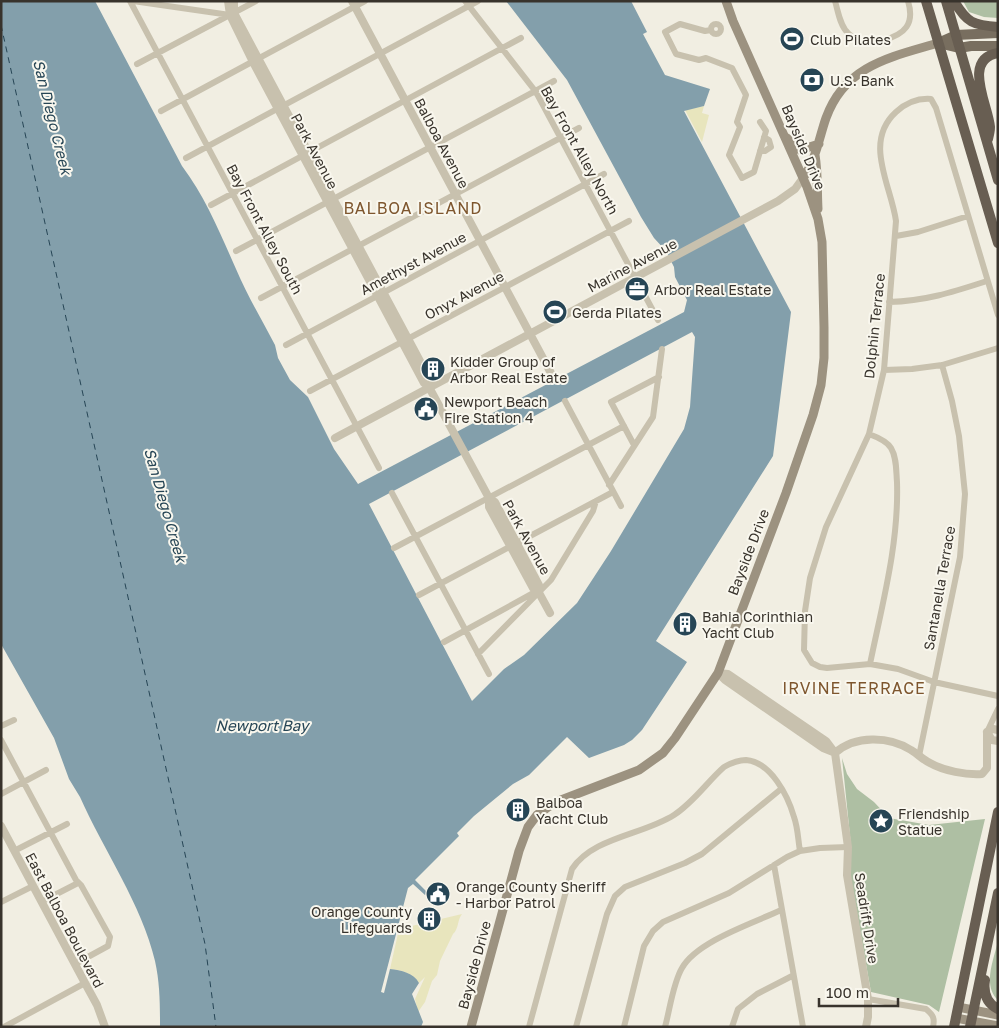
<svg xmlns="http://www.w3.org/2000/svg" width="999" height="1028" font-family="'Golos Text',sans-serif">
  <rect width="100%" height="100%" fill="#f1eee2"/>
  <path fill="#aebfa3" d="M 963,1 L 998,1 L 998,18 L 984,17 L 969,12 Z
    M 842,758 L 847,774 L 857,789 L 874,802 L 889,818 L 929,825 L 985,819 L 939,1012 L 929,1005 L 871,992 L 850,875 L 851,845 Z
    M 998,941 L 998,1000 C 982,986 994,959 998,941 Z"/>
  <path fill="#e8e5bd" d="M 704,106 L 702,113 L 709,115 L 702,142 L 685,110 Z
    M 462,914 C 457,920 459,929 453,934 L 440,961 L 437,975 L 432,981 L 425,1002 L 418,1012 L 415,999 L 425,977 L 419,983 C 413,973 401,970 390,969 L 399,929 Z"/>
  <path fill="#839fab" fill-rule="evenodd" d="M 1,1 L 95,1 L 182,166 C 206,198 220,233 236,269 C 247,295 262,320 275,345 L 278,358 L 290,380 L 308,397 L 334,449 L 358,484 L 684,312 L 687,300 L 675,277 L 674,267 L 666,251 L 654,238 L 641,217 L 567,80 L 506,1 L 631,1 L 647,32 L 643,34 L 665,75 L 710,89 L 704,106 L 684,111 L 791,312 L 773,456 L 656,641 L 687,662 L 642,730 L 632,740 L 624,745 L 589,758 L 567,737 L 529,775 L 513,784 L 474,816 L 457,833 L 459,836 L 415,880 L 428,893 L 425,895 L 413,884 L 408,888 L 381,992 L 384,993 L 390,969 C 401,970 414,973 419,983 L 412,994 L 423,1022 L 421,1027 L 160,1027 C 160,1005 160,983 155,961 C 142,905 103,849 80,797 L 69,779 L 54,738 L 1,644 ZM 692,332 L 695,337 L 690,407 L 684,429 L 611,551 L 577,603 L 524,655 L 504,669 L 472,701 L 369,504 Z"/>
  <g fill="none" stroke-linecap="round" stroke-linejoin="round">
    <path stroke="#264555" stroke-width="1" stroke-dasharray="6 5" stroke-linecap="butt" d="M 1,25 L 205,944 L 216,1027"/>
    <path stroke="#c8c1ae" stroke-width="6" d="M 130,1 L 379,468
      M 133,1 L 230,15
      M 465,1 L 536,92 L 658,320
      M 835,1 C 838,11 840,26 848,33 C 859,44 871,43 884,40 C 905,34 915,24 908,1
      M711 29a5 5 0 1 1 10 0a5 5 0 1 1-10 0Z
      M 711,30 L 705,31 L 680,24 L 665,32 L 676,54 L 699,60 L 706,58 L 732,68 L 746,95 L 737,122 L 740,127 L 729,155 L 742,178 L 754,172 L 766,131 L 760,122
      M 137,64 L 256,1
      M 161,111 L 365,1
      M 760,151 L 765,151 L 771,147 L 769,140 L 764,137
      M 186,158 L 478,1
      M 211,205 L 521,38
      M 896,236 L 918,232 L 968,216
      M 236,251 L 554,81
      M 261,298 L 579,128
      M 889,302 C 926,301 953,292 987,281
      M 998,315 L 936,108 L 931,99 C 918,98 906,103 896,112 C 863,142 891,185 896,221 L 884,370 L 869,434 L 826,527 L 810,578 L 805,611 L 804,650 L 812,663 L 820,667 L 827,668 L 870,664 L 898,669 L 934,682 L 998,696
      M 286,345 L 604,174
      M 884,370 L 912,369 L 942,365 L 998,348
      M 310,391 L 629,221
      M 565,401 L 621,506
      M 869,434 C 877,437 887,441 891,448 C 897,458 896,471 897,482 C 899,544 882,605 870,664
      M 634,445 L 611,402 L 659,377
      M 609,485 L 653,417 L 662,349
      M 392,493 L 489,674
      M 394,548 L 624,426
      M 419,595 L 613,492
      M 444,642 L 537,591
      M 478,654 L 551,580 L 593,511 L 596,501
      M 1,726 L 14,720
      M 987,732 L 998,709
      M 1,740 L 76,880 L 81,885 L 110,937 L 108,946 L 75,964
      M 919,756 L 960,557 L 965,494 L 959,436 L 952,401 L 942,365
      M 1,794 L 46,770
      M 14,851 L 67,824
      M 774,865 L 803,1027
      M 1,902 L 33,886
      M 41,902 L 78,883
      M 868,999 L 926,1009 C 933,1015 935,1018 933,1027
      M 4,1027 L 85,983
      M 529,1027 L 572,869 C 593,837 643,835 674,815 C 694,802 707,782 724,767 C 731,763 739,760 746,760 C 771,762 788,796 794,817 C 798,828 798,840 800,851
      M 576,1027 L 607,914 L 615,896 L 625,887 L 685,863 L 702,854 L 781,789
      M 624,1027 L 644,946 L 653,931 L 663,922 L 729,893 L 787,857 L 800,851 L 820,848 L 848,847
      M 665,1027 C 670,1009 673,983 682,968 C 697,941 754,923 781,910
      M 732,1027 L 738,1009 L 757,994 L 792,976"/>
    <path stroke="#c8c1ae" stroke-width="8" d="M 228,1 L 230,15 L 253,62 L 424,383 L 430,389 L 489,498 L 489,507 L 533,588 L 538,591 L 550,613
      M 234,1 L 234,13 L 421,363 L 430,380 L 430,389
      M 352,1 L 552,375
      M 335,438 L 778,201 L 795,189 L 803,178
      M 489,498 L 495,502 L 539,585 L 538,591
      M 718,673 L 728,674 L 826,741 L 835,753 L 848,847 L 847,875 L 868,999 L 868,1017 L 866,1027
      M 718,673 L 725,680 L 823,748 L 833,752
      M 987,732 L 992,740 L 998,741
      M 987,732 L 993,729 L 998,730
      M 835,753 C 855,735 889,736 911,750 C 918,754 923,760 930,763 C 944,771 966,775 982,774 L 987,768 L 987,732
      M 1,826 L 85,983 L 97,1005 L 105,1027"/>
    <path stroke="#9c9280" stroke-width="9" d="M 787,138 L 800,150 L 819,144
      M 815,155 C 818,173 817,191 818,209
      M 803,178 C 816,160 819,138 826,118 C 845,65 891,57 938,43
      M 958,1007 L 998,1015
      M 956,1018 L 998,1026
      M 471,1027 L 519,851 L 528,827 L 537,815 L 548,807 L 561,800 L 639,770 L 663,753 L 675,738 L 718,673 L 786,493 L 813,415 L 821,385 L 824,358 L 824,327 L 822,242 L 818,219 L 807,187 L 733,21 L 726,1"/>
    <path stroke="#786e5f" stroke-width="10" d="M 938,43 L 956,35 L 998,33
      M 938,43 L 959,48 L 971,46 L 998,46"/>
    <path stroke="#685e52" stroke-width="10" d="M 926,1 L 998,243
      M 946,1 L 998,180
      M 954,1 C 967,23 973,25 998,27
      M 988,139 C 989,135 990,130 990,127 C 988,105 962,59 998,53
      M 985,980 C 983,993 986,1003 998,1009
      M 954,1027 L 998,812
      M 970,1027 L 998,893"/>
  </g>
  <defs>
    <symbol id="stadium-disc" viewBox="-11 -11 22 22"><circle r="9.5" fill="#264555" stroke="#f9f7ee"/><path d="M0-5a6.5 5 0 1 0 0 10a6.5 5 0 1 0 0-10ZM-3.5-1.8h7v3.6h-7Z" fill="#fff"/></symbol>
    <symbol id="bank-disc" viewBox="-11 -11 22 22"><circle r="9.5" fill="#264555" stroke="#f9f7ee"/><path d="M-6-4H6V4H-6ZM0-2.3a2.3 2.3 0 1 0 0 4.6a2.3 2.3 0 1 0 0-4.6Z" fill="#fff"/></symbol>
    <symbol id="office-disc" viewBox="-11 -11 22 22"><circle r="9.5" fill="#264555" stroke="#f9f7ee"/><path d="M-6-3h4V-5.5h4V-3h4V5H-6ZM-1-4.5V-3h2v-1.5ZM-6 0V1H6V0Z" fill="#fff"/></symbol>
    <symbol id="building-disc" viewBox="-11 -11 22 22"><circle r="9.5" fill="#264555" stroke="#f9f7ee"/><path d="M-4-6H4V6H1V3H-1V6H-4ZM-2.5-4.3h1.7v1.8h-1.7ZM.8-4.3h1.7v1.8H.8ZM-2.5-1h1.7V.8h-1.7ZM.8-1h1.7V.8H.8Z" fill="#fff"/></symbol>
    <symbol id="civic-disc" viewBox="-11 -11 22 22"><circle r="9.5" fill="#264555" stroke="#f9f7ee"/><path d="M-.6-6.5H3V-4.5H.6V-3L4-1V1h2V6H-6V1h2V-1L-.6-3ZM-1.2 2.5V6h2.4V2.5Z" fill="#fff"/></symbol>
    <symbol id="sight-disc" viewBox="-11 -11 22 22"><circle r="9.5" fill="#264555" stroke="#f9f7ee"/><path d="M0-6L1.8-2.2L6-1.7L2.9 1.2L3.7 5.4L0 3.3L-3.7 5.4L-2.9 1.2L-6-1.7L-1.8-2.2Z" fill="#fff"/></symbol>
  </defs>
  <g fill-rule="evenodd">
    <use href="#stadium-disc" x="778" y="25" width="28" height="28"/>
    <use href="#bank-disc" x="798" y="66" width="28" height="28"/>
    <use href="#office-disc" x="623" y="275" width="28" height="28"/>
    <use href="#stadium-disc" x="541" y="298" width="28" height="28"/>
    <use href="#building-disc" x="419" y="355" width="28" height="28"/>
    <use href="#civic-disc" x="412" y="395" width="28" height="28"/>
    <use href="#building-disc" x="671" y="610" width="28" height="28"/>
    <use href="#building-disc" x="504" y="796" width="28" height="28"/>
    <use href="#sight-disc" x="867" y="807" width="28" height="28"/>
    <use href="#civic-disc" x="424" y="880" width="28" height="28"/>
    <use href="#building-disc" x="415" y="905" width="28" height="28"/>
  </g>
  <g text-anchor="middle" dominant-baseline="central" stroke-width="4" stroke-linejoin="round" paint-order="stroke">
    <g font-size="14" fill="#38332c" stroke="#f9f7ee" text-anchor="start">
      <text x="810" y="39">Club Pilates</text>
      <text x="830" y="80">U.S. Bank</text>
      <text x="654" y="289">Arbor Real Estate</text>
      <text x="572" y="312">Gerda Pilates</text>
      <text x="450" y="361">Kidder Group of<tspan x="450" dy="16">Arbor Real Estate</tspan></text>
      <text x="444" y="401">Newport Beach<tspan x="444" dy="16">Fire Station 4</tspan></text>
      <text x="702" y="616">Bahia Corinthian<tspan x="702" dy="16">Yacht Club</tspan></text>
      <text x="536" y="802">Balboa<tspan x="536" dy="16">Yacht Club</tspan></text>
      <text x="898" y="813">Friendship<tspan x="898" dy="16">Statue</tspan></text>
      <text x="456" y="886">Orange County Sheriff<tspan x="456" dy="16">- Harbor Patrol</tspan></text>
      <text x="412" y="911" text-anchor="end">Orange County<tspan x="412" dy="16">Lifeguards</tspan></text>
    </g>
    <g font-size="14" fill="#38332c" stroke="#f9f7ee">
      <text transform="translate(442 143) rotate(62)">Balboa Avenue</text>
      <text transform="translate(804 147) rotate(67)">Bayside Drive</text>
      <text transform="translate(580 150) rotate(61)">Bay Front Alley North</text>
      <text transform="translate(315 151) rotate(62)">Park Avenue</text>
      <text transform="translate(265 229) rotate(62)">Bay Front Alley South</text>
      <text transform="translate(413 263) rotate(-28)">Amethyst Avenue</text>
      <text transform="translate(632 265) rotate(-28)">Marine Avenue</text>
      <text transform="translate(464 295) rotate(-28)">Onyx Avenue</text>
      <text transform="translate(874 326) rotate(-84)">Dolphin Terrace</text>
      <text transform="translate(527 537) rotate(61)">Park Avenue</text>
      <text transform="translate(748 552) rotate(-69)">Bayside Drive</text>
      <text transform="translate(939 588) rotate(-80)">Santanella Terrace</text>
      <text transform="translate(867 918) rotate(81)">Seadrift Drive</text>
      <text transform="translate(65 920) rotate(62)">East Balboa Boulevard</text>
      <text transform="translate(474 965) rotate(-75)">Bayside Drive</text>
    </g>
    <g font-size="15" font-style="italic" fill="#264555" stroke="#f9f7ee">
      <text transform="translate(53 117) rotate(76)">San Diego Creek</text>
      <text transform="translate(166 505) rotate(74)">San Diego Creek</text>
      <text x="262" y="725">Newport Bay</text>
    </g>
    <g font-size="16" letter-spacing="1" fill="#7e562e" stroke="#f9f7ee">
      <text x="413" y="208">BALBOA ISLAND</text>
      <text x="854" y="688">IRVINE TERRACE</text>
    </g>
  </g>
  <rect width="999" height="1028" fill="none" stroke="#38332c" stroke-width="5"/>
  <path d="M819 998v8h79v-8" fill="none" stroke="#38332c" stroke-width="2.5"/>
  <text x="826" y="998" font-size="15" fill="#38332c" stroke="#f9f7ee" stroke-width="4" paint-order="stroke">100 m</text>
</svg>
